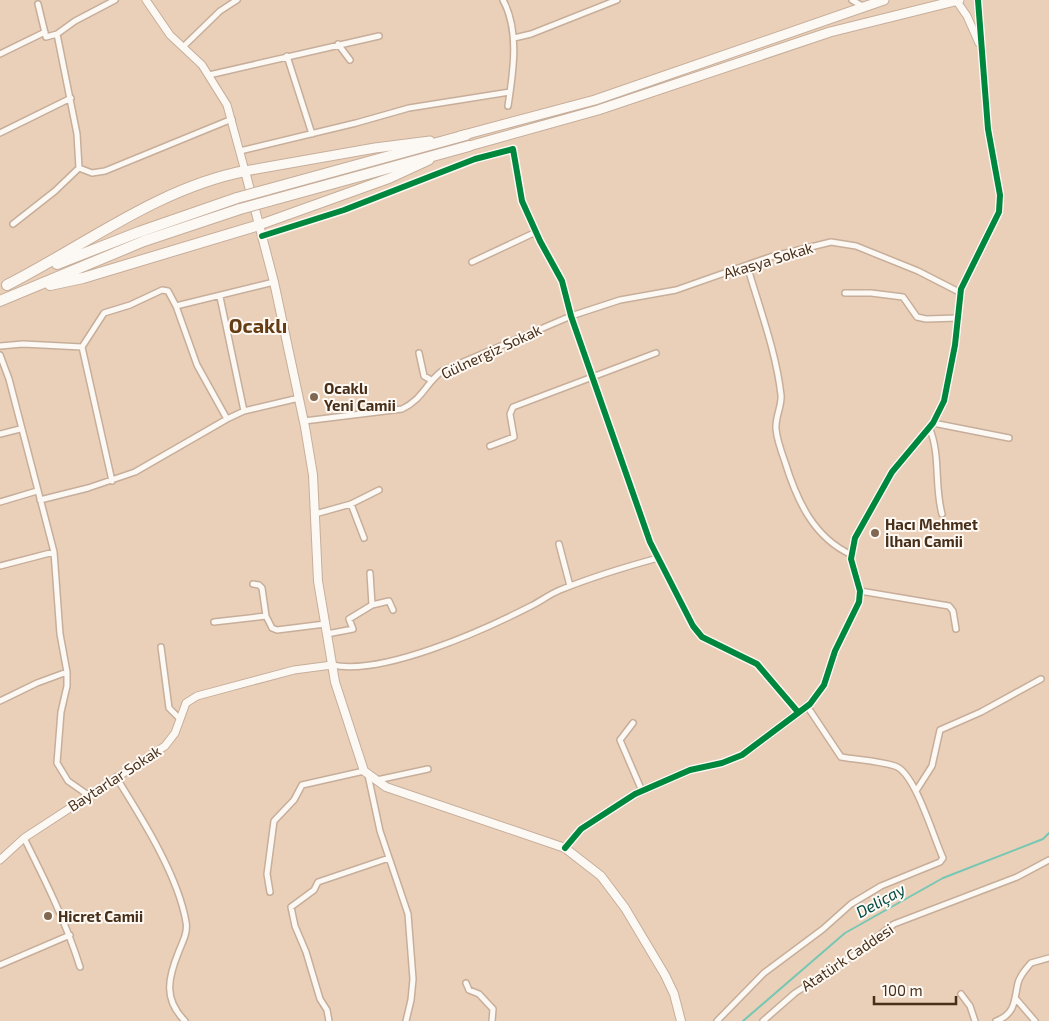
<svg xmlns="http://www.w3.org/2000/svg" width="1049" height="1021" font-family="'Exo 2',sans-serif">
  <rect width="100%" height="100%" fill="#ebd0b9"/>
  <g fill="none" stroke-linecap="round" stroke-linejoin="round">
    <path stroke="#76c7b3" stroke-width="2" d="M 743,1021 L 845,933 L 943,878 L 1043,839 L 1049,833"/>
    <defs>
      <path id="minor" d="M 503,0 C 520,31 513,73 508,106
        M 852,0 L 864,7
        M 38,4 L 46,37 L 57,34
        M 514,38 L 531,34 L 617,0
        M 338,44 L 350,60
        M 183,47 L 220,11 L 237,0
        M 0,54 L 45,32
        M 287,56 L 312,134
        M 209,75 L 379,36
        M 0,133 L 71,98
        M 240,151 L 356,123 L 409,108 L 510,92
        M 79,168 L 92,173 L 105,171 L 232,119
        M 13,224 L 55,191 L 79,168 L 77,134 L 57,34 L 75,21 L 115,0
        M 262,236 L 344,210 L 475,159 L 513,149 L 522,201 L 540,241 L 562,281 L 571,316 L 650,542 L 693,626 L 702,637 L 757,664 L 798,712
        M 472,262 L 536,232
        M 747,265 C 759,307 776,351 781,395 C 782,406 775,417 776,429 C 777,440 781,451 785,462 C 797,501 814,538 852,555
        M 845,293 L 871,293 L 903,297 L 917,317 L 926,319 L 958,318
        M 220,297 L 244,411
        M 176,306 L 274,282
        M 0,346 L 23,344 L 82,347
        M 419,353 L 424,376 L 431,380
        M 0,355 L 9,379 L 54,552 L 60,634 L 67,672 L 67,686 L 61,712 L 57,763 L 68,781 L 88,795
        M 304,421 L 402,409 C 423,399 425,384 442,371 L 571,316 L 620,300 L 676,290 L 770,257 L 831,242 L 856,246 L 918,271 L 961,293
        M 933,423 L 1009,438
        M 929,427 C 941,454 934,485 942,514
        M 0,434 L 20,429
        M 490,446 L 514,437 L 510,414 L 513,407 L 656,353
        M 112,481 L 82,347 L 104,313 L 130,305 L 162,290 L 168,291 L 176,306 L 197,365 L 227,419
        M 40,500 L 88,488 L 135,472 L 227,419 L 244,411 L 299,398
        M 0,502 L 37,491
        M 351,504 L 364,538
        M 315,514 L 351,504 L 379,490
        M 559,544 L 570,586
        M 0,566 L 54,552
        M 253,584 L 259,585 L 262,588 L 266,616 L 272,628 L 277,630 L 325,624
        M 860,591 L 949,606 L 953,611 L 956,629
        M 372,605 L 389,601 L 393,610
        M 214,622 L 266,616
        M 327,634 L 353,629 L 349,619 L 372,605 L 370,573
        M 161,647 L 169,708 L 179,718
        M 332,665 C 383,676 484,630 531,606 C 541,601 550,594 560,590 C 592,577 625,567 658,558
        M 0,701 L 37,683 L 67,672
        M 633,723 L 620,740 L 642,791
        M 368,775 L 380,831 L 408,914 L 413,979 L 411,1000 L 406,1021
        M 116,777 C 141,817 178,875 186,922 C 188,932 183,941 179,951 C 168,978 163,999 185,1021
        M 377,780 L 428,769
        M 916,791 L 932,766 L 940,730 L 981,712 L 1041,679
        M 24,838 C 45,880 66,922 80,967
        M 270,892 L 267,874 L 274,821 L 294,800 L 302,785 L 364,771
        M 0,965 L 70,935
        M 466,983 L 469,990 L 479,994 L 493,1009 L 492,1021
        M 961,994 L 970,1006 L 975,1021
        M 1016,999 L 1035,1021
        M 329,1021 L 327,1010 L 320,999 L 306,952 L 295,926 L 291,907 L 314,890 L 318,882 L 389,858
        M 717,1021 L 764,973 L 823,929 L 851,904 L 881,886 L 940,862 L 943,858 C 934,839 915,772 895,766 C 879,761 859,760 841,757 L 807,706
        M 763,1021 L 795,993 L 854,955 L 894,924 L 1017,877 L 1049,860
        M 996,1021 C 1016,1014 1014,1000 1018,983 C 1020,975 1026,969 1031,963 L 1049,958"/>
      <path id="tertiary" d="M 146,0 L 170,35 L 202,65 L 227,105 L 245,171
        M 956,0 L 967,16 L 979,43
        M 565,848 L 581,829 L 635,794 L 690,770 L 722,763 L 742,755 L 810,704 L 824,685 L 835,651 L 859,602 L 860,591 L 851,559 L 855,538 L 892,472 L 933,423 L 944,401 L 955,345 L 961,289 L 999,212 L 1000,195 L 988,129 L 978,0
        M 0,860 L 24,838 L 165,746 L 175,733 L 186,703 L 197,696 L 294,670 L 332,665"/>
      <path id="secondary" d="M 245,171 L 274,282 L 305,427 L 313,475 L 318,581 L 335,682 L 364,771 L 386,787 L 565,848 L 601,876 L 625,908 L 665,975 L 674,994 L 681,1021"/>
      <path id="trunk" d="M 460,136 L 595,100 L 884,0
        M 462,148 L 598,110 L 830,32 L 959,0
        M 245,171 L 375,148 L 430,141
        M 259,225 L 390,178 L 429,160"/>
      <path id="motorway" d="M 266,190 L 466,135
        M 269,201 L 469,146
        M 57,264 L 139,232 L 237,198
        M 7,285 C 84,246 158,188 245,171
        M 50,285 L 83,278 L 259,225
        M 0,301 L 144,241 L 240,209"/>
    </defs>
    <use href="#minor" stroke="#c6ae9a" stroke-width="8"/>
    <use href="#tertiary" stroke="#c6ae9a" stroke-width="9"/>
    <use href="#secondary" stroke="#c6ae9a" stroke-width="10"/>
    <use href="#trunk" stroke="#c6ae9a" stroke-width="11"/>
    <use href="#motorway" stroke="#c6ae9a" stroke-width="12"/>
    <use href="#minor" stroke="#fcf8f4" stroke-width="5"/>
    <use href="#tertiary" stroke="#fcf8f4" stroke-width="7"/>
    <use href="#secondary" stroke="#fcf8f4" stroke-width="8"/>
    <use href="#trunk" stroke="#fcf8f4" stroke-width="9"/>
    <use href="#motorway" stroke="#fcf8f4" stroke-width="10"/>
    <defs>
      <path id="motorway-bridge" d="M 237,198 L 266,190
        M 240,209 L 269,201"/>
    </defs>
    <use href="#motorway-bridge" stroke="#c6ae9a" stroke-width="12" stroke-linecap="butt"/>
    <use href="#motorway-bridge" stroke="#fcf8f4" stroke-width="10"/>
    <defs>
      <path id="cycleway" d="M 262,236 L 344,210 L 475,159 L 513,149 L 522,201 L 540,241 L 562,281 L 571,316 L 650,542 L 693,626 L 702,637 L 757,664 L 798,712
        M 565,848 L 581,829 L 635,794 L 690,770 L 722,763 L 742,755 L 810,704 L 824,685 L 835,651 L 859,602 L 860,591 L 851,559 L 855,538 L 892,472 L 933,423 L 944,401 L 955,345 L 961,289 L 999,212 L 1000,195 L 988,129 L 978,0"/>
    </defs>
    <use href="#cycleway" stroke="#fff9f4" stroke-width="9"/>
    <use href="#cycleway" stroke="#00873e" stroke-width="6"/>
  </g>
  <g fill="#806751" stroke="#fff9f4" stroke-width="2">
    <circle cx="314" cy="397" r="5"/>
    <circle cx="875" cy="533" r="5"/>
    <circle cx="48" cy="916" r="5"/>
  </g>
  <g text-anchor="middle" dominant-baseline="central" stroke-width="4" stroke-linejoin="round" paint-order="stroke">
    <g font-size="15" fill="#472f19" stroke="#fff9f4">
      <text transform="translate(768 260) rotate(-17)">Akasya Sokak</text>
      <text transform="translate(491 351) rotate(-25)">Gülnergiz Sokak</text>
      <text transform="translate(114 778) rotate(-33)">Baytarlar Sokak</text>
      <text transform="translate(847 957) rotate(-34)">Atatürk Caddesi</text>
    </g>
    <g font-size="15" font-weight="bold" fill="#472f19" stroke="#fff9f4" text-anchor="start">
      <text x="324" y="388">Ocaklı<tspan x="324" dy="17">Yeni Camii</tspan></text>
      <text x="885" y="524">Hacı Mehmet<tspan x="885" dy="17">İlhan Camii</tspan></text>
      <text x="58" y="916">Hicret Camii</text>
    </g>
    <g font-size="16" font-style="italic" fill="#004d45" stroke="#fff9f4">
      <text transform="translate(880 900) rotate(-29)">Deliçay</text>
    </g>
    <g font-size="20" font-weight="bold" fill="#653d15" stroke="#fff9f4">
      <text x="258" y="325">Ocaklı</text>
    </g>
  </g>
  <path d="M874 996v8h82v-8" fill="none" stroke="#472f19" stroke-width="2.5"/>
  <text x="882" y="996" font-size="15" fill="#472f19" stroke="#fff9f4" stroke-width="4" paint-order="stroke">100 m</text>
</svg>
